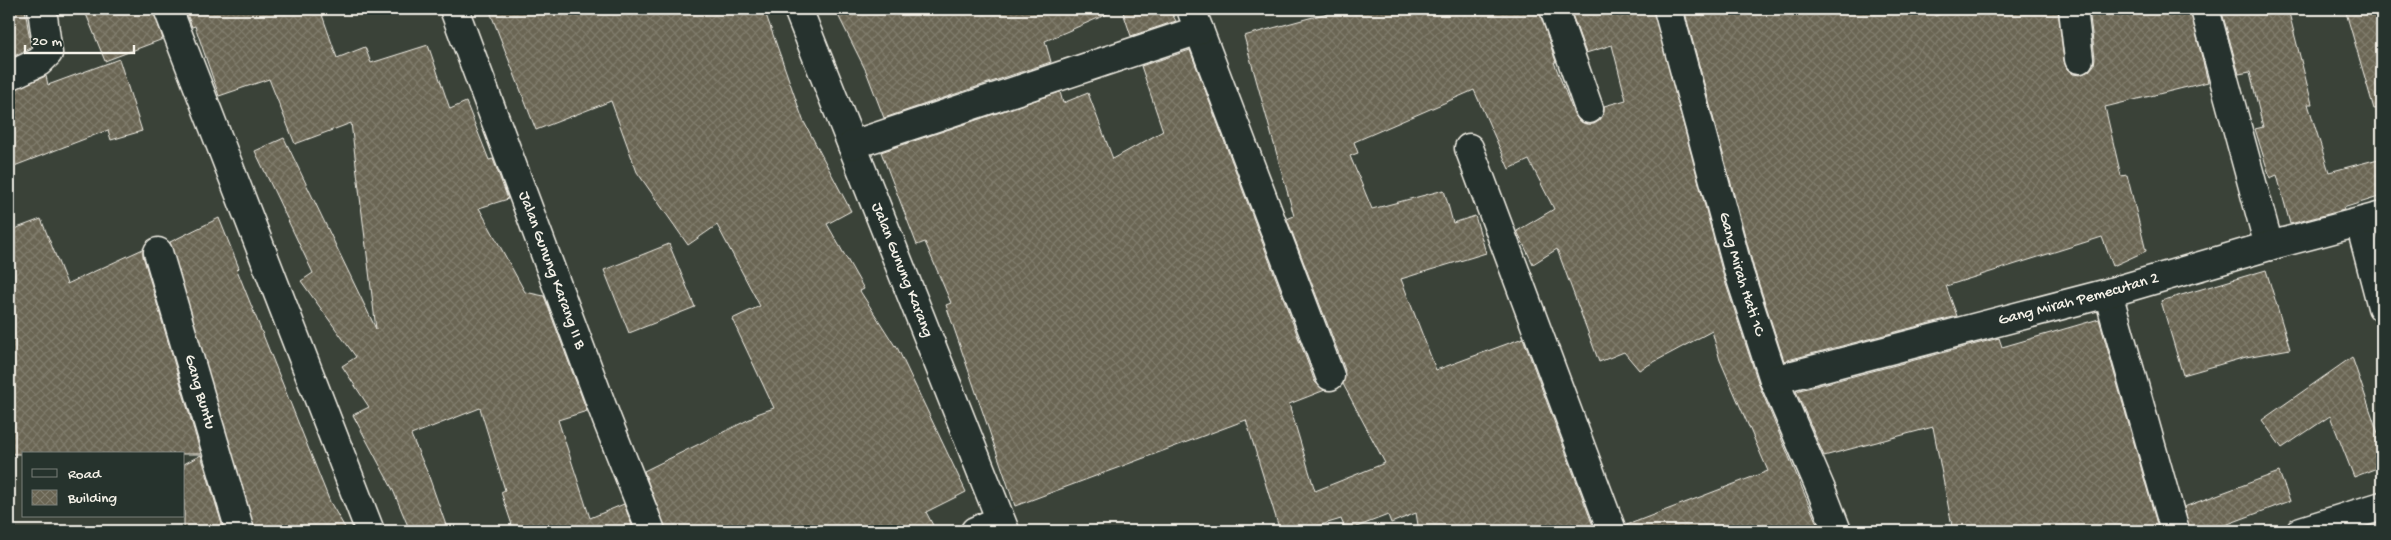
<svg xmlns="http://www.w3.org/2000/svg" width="2391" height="540" font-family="'Gochi Hand',sans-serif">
  <defs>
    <pattern id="building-cross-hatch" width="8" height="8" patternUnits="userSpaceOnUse" patternTransform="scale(1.25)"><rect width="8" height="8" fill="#6a6553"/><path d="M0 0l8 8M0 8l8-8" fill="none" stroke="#807c6c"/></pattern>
  </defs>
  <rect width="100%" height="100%" fill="#3a4238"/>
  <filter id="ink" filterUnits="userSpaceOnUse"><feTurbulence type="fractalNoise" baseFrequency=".02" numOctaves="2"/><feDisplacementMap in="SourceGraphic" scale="10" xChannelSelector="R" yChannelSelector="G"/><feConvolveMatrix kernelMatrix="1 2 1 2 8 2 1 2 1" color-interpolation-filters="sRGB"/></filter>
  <g filter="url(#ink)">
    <path fill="url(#building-cross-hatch)" stroke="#f4f1e8" d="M 9,9 L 25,9 L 31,47 L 9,59 Z
      M 84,9 L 153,9 L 163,39 L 105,61 Z
      M 185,9 L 320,9 L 337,58 L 365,47 L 371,63 L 428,45 L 450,109 L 466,102 L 489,160 L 493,159 L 508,199 L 479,208 L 525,292 L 544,296 L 587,411 L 558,420 L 590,518 L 624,504 L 634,531 L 514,531 L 501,492 L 505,490 L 480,408 L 411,435 L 428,474 L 448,531 L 410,531 L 393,490 L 353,415 L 369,407 L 342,366 L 356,357 L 301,281 L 313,273 L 255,151 L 284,138 L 376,329 L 351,123 L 295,144 L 269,79 L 219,96 L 195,26 L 192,27 Z
      M 489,9 L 764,9 L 803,120 L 851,211 L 827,224 L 864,289 L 860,291 L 895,346 L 896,345 L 966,492 L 926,512 L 936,531 L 666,531 L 644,471 L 754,417 L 754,415 L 774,408 L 732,319 L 760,306 L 717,225 L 688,245 L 637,172 L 611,101 L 536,130 Z
      M 835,9 L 1119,9 L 1045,41 L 1051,62 L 884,118 L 866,71 Z
      M 1122,9 L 1169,9 L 1176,21 L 1131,36 Z
      M 1342,9 L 1539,9 L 1556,62 L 1554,62 L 1574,114 L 1579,121 L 1587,124 L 1594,124 L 1600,120 L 1604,112 L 1604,106 L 1626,100 L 1612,45 L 1586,53 L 1570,9 L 1653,9 L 1724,278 L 1759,385 L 1820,531 L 1627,531 L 1627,525 L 1768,471 L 1720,360 L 1712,331 L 1639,370 L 1624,352 L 1599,362 L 1557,249 L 1533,264 L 1517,231 L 1554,209 L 1529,160 L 1509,169 L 1474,90 L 1354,142 L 1358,153 L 1350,156 L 1372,209 L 1444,190 L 1453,223 L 1475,216 L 1486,253 L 1401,279 L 1436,370 L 1523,338 L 1595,531 L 1419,531 L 1416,513 L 1391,523 L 1388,515 L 1346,531 L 1341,519 L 1301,531 L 1280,531 L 1246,420 L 1015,506 L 946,305 L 951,303 L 925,242 L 917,245 L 881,152 L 1060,92 L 1063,103 L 1088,93 L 1113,159 L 1163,131 L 1141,66 L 1190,50 L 1315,382 L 1325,390 L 1289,404 L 1315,491 L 1385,463 L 1343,384 L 1345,370 L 1287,219 L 1294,216 L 1244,36 Z
      M 1684,9 L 1932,9 L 1935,16 L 1956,9 L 2058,9 L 2064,61 L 2067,69 L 2073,74 L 2080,75 L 2089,71 L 2094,65 L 2095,58 L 2089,9 L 2190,9 L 2208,82 L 2105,107 L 2121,176 L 2127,175 L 2146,251 L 2113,266 L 2102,237 L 1946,286 L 1957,316 L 1784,361 L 1754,269 Z
      M 2221,9 L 2288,9 L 2312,104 L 2308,104 L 2329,172 L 2382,158 L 2382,196 L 2343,208 L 2344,210 L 2290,224 L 2277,175 L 2270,178 L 2255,129 L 2263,127 L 2250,72 L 2239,74 Z
      M 2345,9 L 2382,9 L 2382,108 L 2374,109 Z
      M 119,59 L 142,131 L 111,140 L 108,130 L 9,168 L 9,91 L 46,76 L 48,85 Z
      M 219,218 L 239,268 L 237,270 L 330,502 L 347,531 L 255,531 L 170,242 Z
      M 41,219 L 67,284 L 143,249 L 143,256 L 201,454 L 9,454 L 9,231 Z
      M 669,244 L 695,307 L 629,333 L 604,270 Z
      M 2266,270 L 2290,349 L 2246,357 L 2183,375 L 2161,301 Z
      M 2099,319 L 2159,531 L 1953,531 L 1933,427 L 1824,456 L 1796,391 L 1999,338 L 2002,347 Z
      M 2352,357 L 2382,445 L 2382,466 L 2354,477 L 2330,416 L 2282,448 L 2262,420 Z
      M 201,455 L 224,531 L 184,531 L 184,464 Z
      M 2279,472 L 2290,501 L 2209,531 L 2190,531 L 2184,507 Z"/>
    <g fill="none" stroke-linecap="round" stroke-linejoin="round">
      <defs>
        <g id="minor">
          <path d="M 168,9 L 370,531"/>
          <path id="s1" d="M 454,9 L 607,420 L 651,531"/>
          <path id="s2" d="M 798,9 L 1005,531"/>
          <path d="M 1191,9 L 1330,376"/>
          <path d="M 1554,9 L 1589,109"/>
          <path id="s3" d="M 1668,9 L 1739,273 L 1774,380 L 1822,492 L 1837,531"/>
          <path d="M 2073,9 L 2079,59"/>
          <path d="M 2205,9 L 2269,246"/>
          <path d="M 9,76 L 39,62 L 48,53 L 42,9"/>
          <path d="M 852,145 L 1199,30"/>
          <path d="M 1469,148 L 1612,531"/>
          <path d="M 2360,223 L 2382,307"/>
          <path id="s4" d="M 158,252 L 240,531"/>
          <path d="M 2108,293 L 2175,531"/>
          <path id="s5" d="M 1774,380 L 2108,293 L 2269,246 L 2382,216"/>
          <path d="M 975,531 L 1000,520"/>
          <path d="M 2301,531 L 2382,506"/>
        </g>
      </defs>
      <use href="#minor" stroke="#f4f1e8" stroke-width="31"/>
      <use href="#minor" stroke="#26332d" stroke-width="28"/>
    </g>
  </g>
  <g text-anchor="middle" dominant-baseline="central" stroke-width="5" stroke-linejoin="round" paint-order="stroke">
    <g font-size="16" fill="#f4f1e8" stroke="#26332d">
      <text stroke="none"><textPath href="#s1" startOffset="279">Jalan Gunung Karang II B</textPath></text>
      <text stroke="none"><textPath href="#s2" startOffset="281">Jalan Gunung Karang</textPath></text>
      <text stroke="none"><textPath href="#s3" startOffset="275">Gang Mirah Hati 1C</textPath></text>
      <text stroke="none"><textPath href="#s5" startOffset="315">Gang Mirah Pemecutan 2</textPath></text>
      <text stroke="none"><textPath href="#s4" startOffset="146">Gang Buntu</textPath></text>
    </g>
  </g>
  <rect width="2391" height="540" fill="none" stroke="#26332d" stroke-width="30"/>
  <rect x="15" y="15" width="2361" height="510" fill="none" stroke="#f4f1e8" stroke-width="2" filter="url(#ink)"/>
  <rect x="22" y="452" width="162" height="65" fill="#26332d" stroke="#787f78"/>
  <rect x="32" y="469" width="25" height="8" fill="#26332d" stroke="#787f78"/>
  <text x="68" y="478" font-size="15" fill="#f4f1e8">Road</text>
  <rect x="32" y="490" width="25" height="15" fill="url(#building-cross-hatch)" stroke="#787f78"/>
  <text x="68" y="502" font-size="15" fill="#f4f1e8">Building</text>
  <path d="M25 45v8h109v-8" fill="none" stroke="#f4f1e8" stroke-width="2.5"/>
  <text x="32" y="45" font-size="15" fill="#f4f1e8" stroke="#26332d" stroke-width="4" paint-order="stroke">20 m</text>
</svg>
